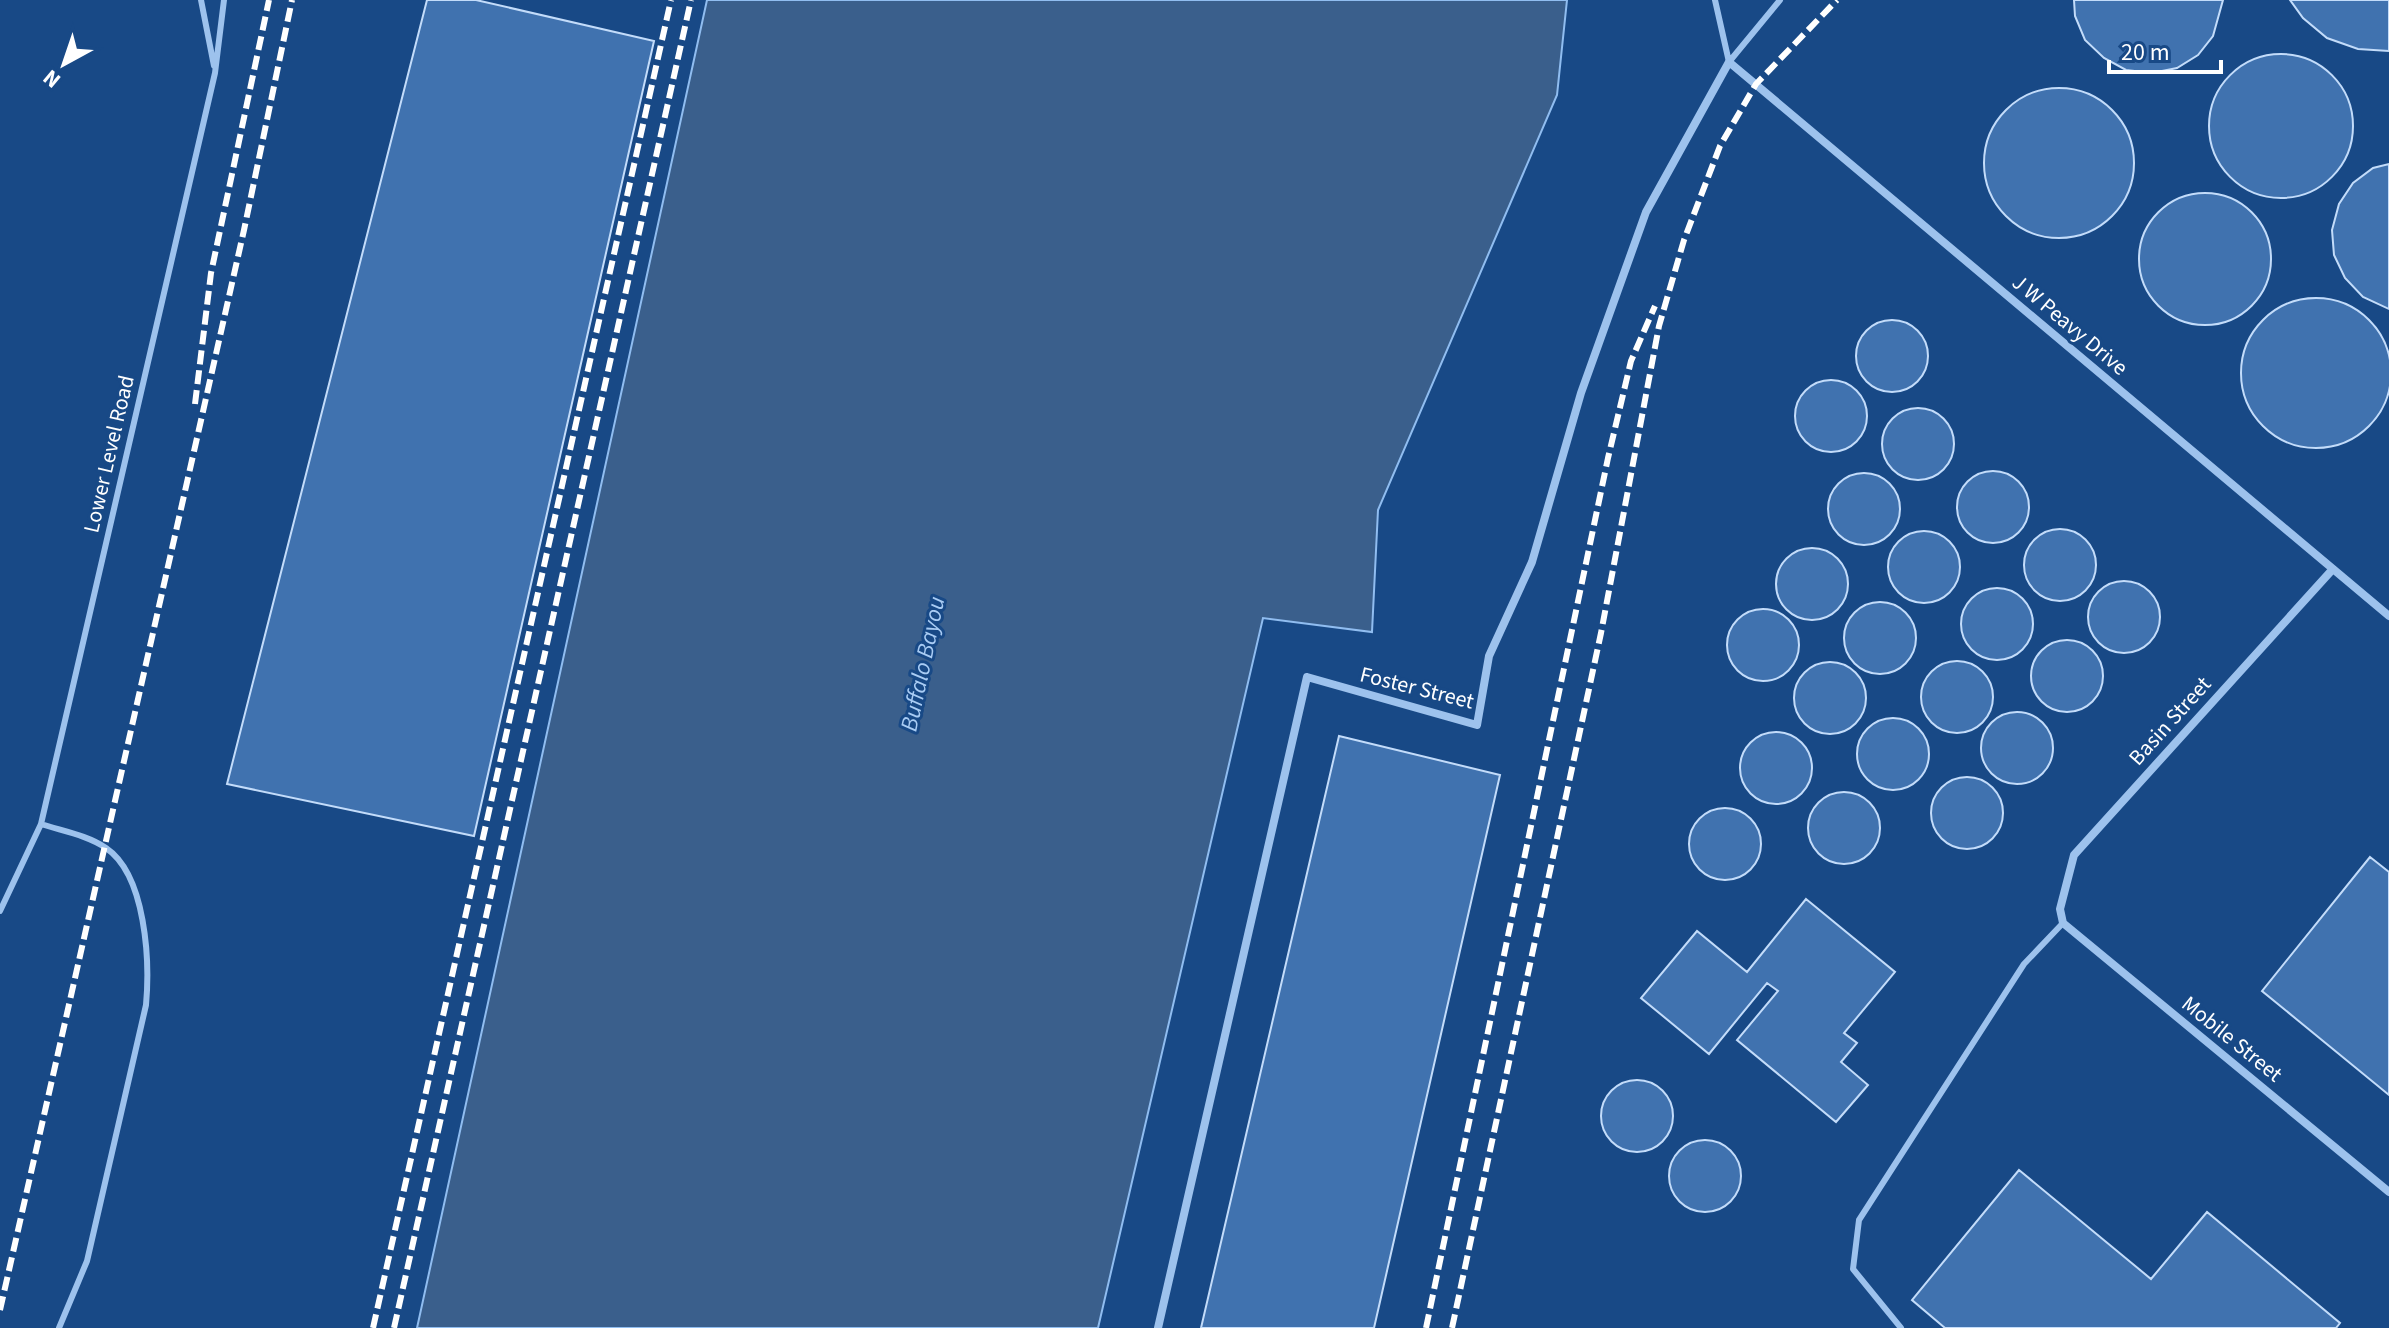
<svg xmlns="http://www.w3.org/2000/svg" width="2389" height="1328" font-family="'Source Sans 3',sans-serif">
  <rect width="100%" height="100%" fill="#184986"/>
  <path fill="#3a5f8c" stroke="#90bdf0" stroke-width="2" d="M 707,0 L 1567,0 L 1557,95 L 1378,510 L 1372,632 L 1263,618 L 1098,1328 L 417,1328 Z"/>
  <path fill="#4072af" stroke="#c3dcfa" stroke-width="2" d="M 427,0 L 476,0 L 654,41 L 474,836 L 227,784 Z
    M 2074,0 L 2223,0 L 2213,36 L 2198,55 L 2177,68 L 2152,73 L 2126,70 L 2104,58 L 2085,40 L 2075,16 Z
    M 2290,0 L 2389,0 L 2389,51 L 2358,49 L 2327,38 L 2303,18 Z
    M2209 126a72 72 0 1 1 144 0a72 72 0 1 1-144 0Z
    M1984 163a75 75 0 1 1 150 0a75 75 0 1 1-150 0Z
    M 2389,164 L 2389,309 L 2363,297 L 2345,278 L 2334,255 L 2332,230 L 2339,204 L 2353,183 L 2373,168 Z
    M2139 259a66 66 0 1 1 132 0a66 66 0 1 1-132 0Z
    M2241 373a75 75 0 1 1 150 0a75 75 0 1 1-150 0Z
    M1856 356a36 36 0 1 1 72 0a36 36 0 1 1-72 0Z
    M1795 416a36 36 0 1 1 72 0a36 36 0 1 1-72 0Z
    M1882 444a36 36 0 1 1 72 0a36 36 0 1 1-72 0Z
    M1957 507a36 36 0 1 1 72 0a36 36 0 1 1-72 0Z
    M1828 509a36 36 0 1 1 72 0a36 36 0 1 1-72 0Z
    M2024 565a36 36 0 1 1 72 0a36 36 0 1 1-72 0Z
    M1888 567a36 36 0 1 1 72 0a36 36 0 1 1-72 0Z
    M1776 584a36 36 0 1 1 72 0a36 36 0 1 1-72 0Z
    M2088 617a36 36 0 1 1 72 0a36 36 0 1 1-72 0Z
    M1961 624a36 36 0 1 1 72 0a36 36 0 1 1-72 0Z
    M1844 638a36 36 0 1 1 72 0a36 36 0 1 1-72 0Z
    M1727 645a36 36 0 1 1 72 0a36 36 0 1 1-72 0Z
    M2031 676a36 36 0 1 1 72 0a36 36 0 1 1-72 0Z
    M1921 697a36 36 0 1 1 72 0a36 36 0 1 1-72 0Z
    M1794 698a36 36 0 1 1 72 0a36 36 0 1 1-72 0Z
    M1981 748a36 36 0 1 1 72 0a36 36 0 1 1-72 0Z
    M1857 754a36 36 0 1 1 72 0a36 36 0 1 1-72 0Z
    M1740 768a36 36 0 1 1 72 0a36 36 0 1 1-72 0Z
    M 1339,736 L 1500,775 L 1374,1328 L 1201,1328 Z
    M1931 813a36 36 0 1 1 72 0a36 36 0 1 1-72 0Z
    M1808 828a36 36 0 1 1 72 0a36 36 0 1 1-72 0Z
    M1689 844a36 36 0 1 1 72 0a36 36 0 1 1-72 0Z
    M 2370,857 L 2389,872 L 2389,1095 L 2262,991 Z
    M 1806,899 L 1895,972 L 1844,1033 L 1857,1043 L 1841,1062 L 1868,1085 L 1836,1122 L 1737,1040 L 1778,991 L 1767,983 L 1709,1054 L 1641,998 L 1697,931 L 1747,972 Z
    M1601 1116a36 36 0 1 1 72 0a36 36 0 1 1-72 0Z
    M1669 1176a36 36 0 1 1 72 0a36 36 0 1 1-72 0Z
    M 2019,1170 L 2151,1279 L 2207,1212 L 2340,1323 L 2336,1328 L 1945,1328 L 1912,1300 Z"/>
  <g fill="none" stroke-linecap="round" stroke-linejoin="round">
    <path stroke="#9dc2ed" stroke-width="6" d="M 201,0 L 214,66
      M 1715,0 L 1729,62
      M 1729,62 L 1780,0
      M 41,824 C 62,831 87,835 106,848 C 146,875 150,961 146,1005 L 87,1261 L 59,1328
      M 0,911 L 41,824 L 215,73 L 224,0
      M 1901,1328 L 1853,1269 L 1859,1220 L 2024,964 L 2063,923"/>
    <path stroke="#9dc2ed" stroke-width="8" d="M 2332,570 L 2074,855 L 2060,909 L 2063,923 L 2389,1192
      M 1158,1328 L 1307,677 L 1477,725 L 1489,656 L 1532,562 L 1581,393 L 1646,212 L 1729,62 L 2389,616"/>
    <path stroke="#fff" stroke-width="6" stroke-dasharray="14 6" stroke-linecap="butt" d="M 195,404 L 211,273 L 269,0
      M 0,1310 L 244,230 L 292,0
      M 373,1328 L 671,0
      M 394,1328 L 691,0
      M 1426,1328 L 1608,458 L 1631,361 L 1655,306
      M 1452,1328 L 1601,633 L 1659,326 L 1684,240 L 1720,146 L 1756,84 L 1837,0"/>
  </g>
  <g text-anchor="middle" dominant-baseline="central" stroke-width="6" stroke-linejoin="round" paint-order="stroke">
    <g font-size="22" fill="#fff" stroke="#184986">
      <text transform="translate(2070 325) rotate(40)">J W Peavy Drive</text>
      <text transform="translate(109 454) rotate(-77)">Lower Level Road</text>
      <text transform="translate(1417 688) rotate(14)">Foster Street</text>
      <text transform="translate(2170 721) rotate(-48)">Basin Street</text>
      <text transform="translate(2232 1039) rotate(39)">Mobile Street</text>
    </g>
    <g font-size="24" font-style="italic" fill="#a9ccf4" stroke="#184986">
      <text transform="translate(923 664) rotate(-78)">Buffalo Bayou</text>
    </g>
  </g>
  <g transform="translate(64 64) rotate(220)" stroke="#184986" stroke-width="6" paint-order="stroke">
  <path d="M0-6L14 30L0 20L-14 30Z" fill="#ffffff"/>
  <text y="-12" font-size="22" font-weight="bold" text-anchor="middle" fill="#ffffff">N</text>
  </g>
  <path d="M2109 60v12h112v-12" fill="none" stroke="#ffffff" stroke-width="4"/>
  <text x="2121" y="60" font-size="24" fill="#ffffff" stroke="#184986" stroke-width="6" paint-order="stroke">20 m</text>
</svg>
